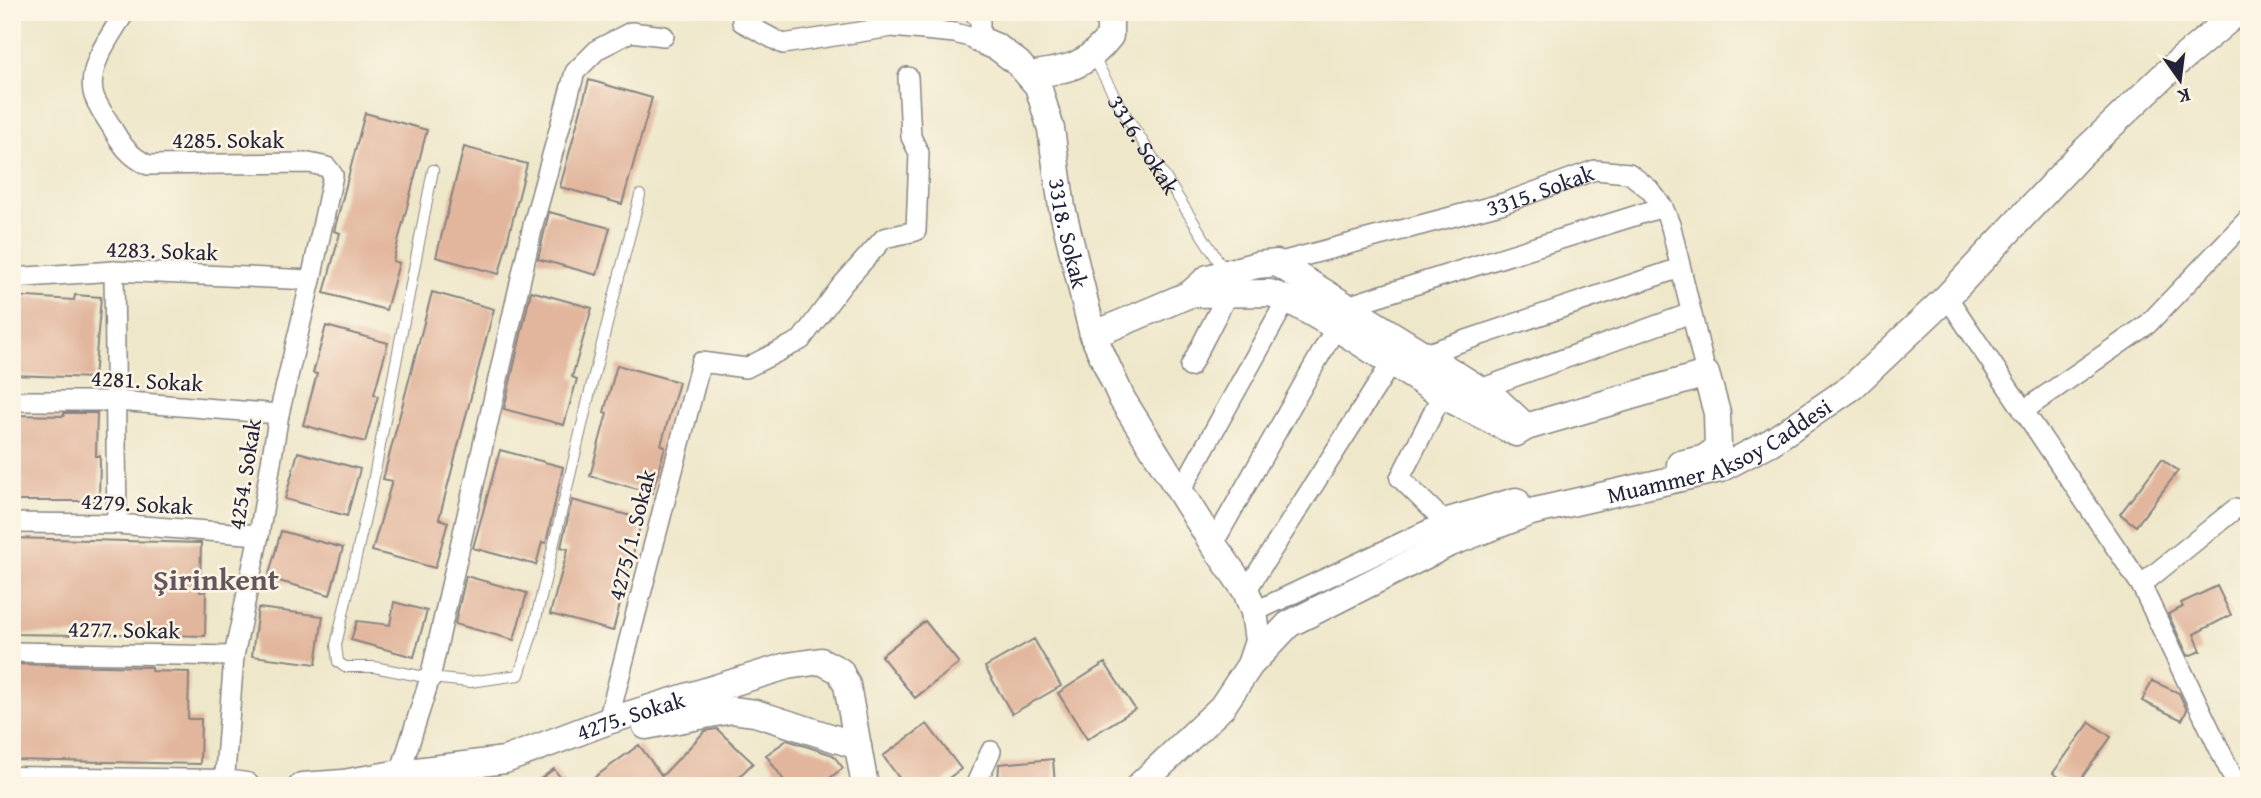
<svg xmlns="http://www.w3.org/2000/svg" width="2261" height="798" font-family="'Gentium Book Plus',serif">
  <rect width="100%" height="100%" fill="#fcf5e5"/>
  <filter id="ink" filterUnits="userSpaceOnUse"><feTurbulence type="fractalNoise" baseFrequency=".0143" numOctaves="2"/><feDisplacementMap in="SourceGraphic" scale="14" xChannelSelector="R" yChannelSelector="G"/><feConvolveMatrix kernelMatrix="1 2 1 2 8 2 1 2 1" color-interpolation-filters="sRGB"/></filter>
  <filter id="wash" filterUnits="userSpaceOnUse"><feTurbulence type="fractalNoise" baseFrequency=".00686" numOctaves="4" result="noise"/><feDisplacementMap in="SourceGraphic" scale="28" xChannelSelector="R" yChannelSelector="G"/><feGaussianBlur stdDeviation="1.57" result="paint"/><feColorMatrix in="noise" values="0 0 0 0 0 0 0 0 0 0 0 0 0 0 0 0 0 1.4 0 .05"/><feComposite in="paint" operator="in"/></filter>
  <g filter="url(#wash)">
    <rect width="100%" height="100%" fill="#eee7ca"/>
    <g id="blocks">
      <path fill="#e2b69d" d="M 589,80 L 652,98 L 622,204 L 560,187 Z
        M 365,113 L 427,130 L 393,261 L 399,263 L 386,310 L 324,293 L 340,233 L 334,231 Z
        M 464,147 L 527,164 L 499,274 L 436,257 Z
        M 549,212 L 610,228 L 597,275 L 538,259 Z
        M 531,291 L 592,308 L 572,377 L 577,379 L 564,425 L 504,409 Z
        M 432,292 L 494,309 L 439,519 L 448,522 L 435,568 L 372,551 L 392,481 L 383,479 Z
        M 75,295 L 101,297 L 94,378 L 12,375 L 12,296 L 74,300 Z
        M 326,326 L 388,343 L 374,394 L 378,396 L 365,442 L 303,425 L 317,374 L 313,373 Z
        M 617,365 L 679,382 L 661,445 L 665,447 L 652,493 L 590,476 L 607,413 L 604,412 Z
        M 64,413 L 97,413 L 96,456 L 100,456 L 99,501 L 12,501 L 12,415 L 64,416 Z
        M 500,450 L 563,467 L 546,543 L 542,542 L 536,565 L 473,548 Z
        M 298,452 L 360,469 L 347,516 L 285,499 Z
        M 2162,459 L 2178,471 L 2136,526 L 2120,514 Z
        M 572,500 L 642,519 L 613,631 L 550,614 L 568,549 L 561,547 Z
        M 281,531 L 343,548 L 330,595 L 268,578 Z
        M 12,538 L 201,543 L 200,592 L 206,592 L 205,636 L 80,633 L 80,635 L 12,634 Z
        M 466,576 L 527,593 L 514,640 L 455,624 Z
        M 2217,586 L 2231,615 L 2194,634 L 2201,651 L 2188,656 L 2168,614 L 2183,607 L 2181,603 Z
        M 394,602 L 427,611 L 414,657 L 351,640 L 357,621 L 390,625 Z
        M 258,608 L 323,616 L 316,664 L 252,656 Z
        M 925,621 L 959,663 L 915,698 L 881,656 Z
        M 1034,639 L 1061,686 L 1012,714 L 985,667 Z
        M 1105,663 L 1135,709 L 1087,739 L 1058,693 Z
        M 12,664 L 151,667 L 151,671 L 189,672 L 188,719 L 201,719 L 200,764 L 12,760 Z
        M 2152,681 L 2179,693 L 2187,710 L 2182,720 L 2142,701 Z
        M 2090,722 L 2111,737 L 2076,786 L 2071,786 L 2053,773 Z
        M 927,724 L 961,769 L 938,786 L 905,786 L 883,756 Z
        M 717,729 L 753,763 L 730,786 L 601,786 L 595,777 L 639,745 L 662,776 L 705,731 Z
        M 787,740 L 833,755 L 843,768 L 819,786 L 788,786 L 766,755 Z
        M 1053,759 L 1055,786 L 998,786 L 999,764 Z
        M 554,769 L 567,786 L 531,786 Z"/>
    </g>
  </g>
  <g filter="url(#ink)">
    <use href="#blocks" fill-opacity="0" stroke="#888482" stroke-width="2"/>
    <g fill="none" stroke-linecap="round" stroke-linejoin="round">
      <defs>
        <g id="lane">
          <path id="s1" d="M 1093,56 L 1120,106 L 1226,273"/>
          <path d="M 433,170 L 372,487 L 336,645 L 338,662 L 345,667 L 374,667 L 430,678 L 470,682 L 519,675 L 533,631 L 593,379 L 640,195"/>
        </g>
        <g id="street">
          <path d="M 125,12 C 111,35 88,64 93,92 C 95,103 105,116 111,126 C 121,144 129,156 148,165 L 309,163 L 327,167 L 333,175 L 311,280 L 279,414 L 259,535 L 234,656 L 224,786"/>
          <path d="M 742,12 L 742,22 L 783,44 L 892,27 L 955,33 L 980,40 L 980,21 L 974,12"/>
          <path id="s2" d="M 1277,263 L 1504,203 L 1595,170 L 1629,173 L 1649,189 L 1663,207 L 1671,227 L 1706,374"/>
          <path d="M 114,271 L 117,524"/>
          <path d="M 12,278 L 114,271 L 311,280"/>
          <path d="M 1947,297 L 2141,585 L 2237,786"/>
          <path d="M 1347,306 L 1663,207"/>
          <path d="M 1425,354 L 1680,268"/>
          <path d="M 1190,367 L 1227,295"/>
          <path d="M 1480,389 L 1691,313"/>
          <path d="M 12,401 L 117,401 L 279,414"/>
          <path d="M 2023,411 L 2148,324 L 2249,218"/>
          <path d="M 1180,492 L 1287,299"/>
          <path d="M 12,523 L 117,524 L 259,535"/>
          <path d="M 1213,544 L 1336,327"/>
          <path d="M 2141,585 L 2235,509"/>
          <path d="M 1246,591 L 1392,362"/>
          <path d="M 1254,612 L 1445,522 L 1400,478 L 1442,395"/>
          <path d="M 12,652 L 234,656"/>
          <path d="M 608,721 L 701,362 L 746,368 L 801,340 L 842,285 L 884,238 L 916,231 L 919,153 L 911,137 L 908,77"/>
          <path d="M 400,773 L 430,678 L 534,221 L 575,72 L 598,49 L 631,32 L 664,36"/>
          <path d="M 975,786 L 991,751"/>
        </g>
        <g id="secondary">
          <path id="s3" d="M 980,40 L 997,47 L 1018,63 L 1038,86 L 1051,129 L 1062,208 L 1093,335 L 1122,399 L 1213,544 L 1246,591 L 1254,612 L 1258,641 L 1250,665"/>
          <path d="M 1029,75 C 1068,69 1085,68 1110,36 L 1110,22 L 1107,12"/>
          <path d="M 1190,294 L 1270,293 L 1287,299 L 1336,327 L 1442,395 L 1516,433 L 1526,427 L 1706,374 L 1717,413 L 1718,449 L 1703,459 L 1680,464"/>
          <path d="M 1093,335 L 1190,294 L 1208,278 L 1257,265 L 1277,263 L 1497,400 L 1526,427"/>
          <path d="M 1445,522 L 1516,501"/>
          <path d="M 646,726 L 732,710 L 755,713 L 858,746"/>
          <path d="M 12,780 L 224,783 L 246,786"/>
          <path id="s4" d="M 302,786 L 343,783 L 400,773 L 505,760 L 608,721 L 787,666 L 821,661 L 840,671 L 847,685 L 865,786"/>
          <path id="s5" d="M 1139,786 L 1222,707 L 1250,665 L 1289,624 L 1448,544 L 1531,512 L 1720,469 L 1771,442 L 1852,387 L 1947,297 L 2079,156 L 2177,63 L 2238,12"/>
        </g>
      </defs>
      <use href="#lane" stroke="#888482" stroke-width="12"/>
      <use href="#street" stroke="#888482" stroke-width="22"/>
      <use href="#secondary" stroke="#888482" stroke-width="29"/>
      <use href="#lane" stroke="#fff" stroke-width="10"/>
      <use href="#street" stroke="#fff" stroke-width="19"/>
      <use href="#secondary" stroke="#fff" stroke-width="26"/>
    </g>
  </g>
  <g text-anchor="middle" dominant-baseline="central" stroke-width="5" stroke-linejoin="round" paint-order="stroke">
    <g font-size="23" fill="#22223b" stroke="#fcf5e5">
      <text x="228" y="139">4285. Sokak</text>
      <text stroke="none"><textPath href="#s1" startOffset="102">3316. Sokak</textPath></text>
      <text stroke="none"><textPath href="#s2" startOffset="273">3315. Sokak</textPath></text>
      <text stroke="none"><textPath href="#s3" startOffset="226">3318. Sokak</textPath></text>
      <text transform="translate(162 250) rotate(2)">4283. Sokak</text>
      <text transform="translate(147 380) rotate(3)">4281. Sokak</text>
      <text stroke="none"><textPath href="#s5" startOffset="688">Muammer Aksoy Caddesi</textPath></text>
      <text transform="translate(244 474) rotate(-81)">4254. Sokak</text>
      <text transform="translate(137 503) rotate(3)">4279. Sokak</text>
      <text transform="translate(631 535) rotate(-76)">4275/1. Sokak</text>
      <text transform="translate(124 629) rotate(1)">4277. Sokak</text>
      <text stroke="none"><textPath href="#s4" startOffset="338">4275. Sokak</textPath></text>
    </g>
    <g font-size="30" font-weight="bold" fill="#65565d" stroke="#fcf5e5">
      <text x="216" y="579">Şirinkent</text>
    </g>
  </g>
  <rect width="2261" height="798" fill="none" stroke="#fcf5e5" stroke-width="42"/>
  <g transform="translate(2180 80) rotate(166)" stroke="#fcf5e5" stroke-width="5" paint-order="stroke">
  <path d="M0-5L12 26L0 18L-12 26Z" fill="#22223b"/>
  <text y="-10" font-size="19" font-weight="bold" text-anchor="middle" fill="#22223b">K</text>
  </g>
</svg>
